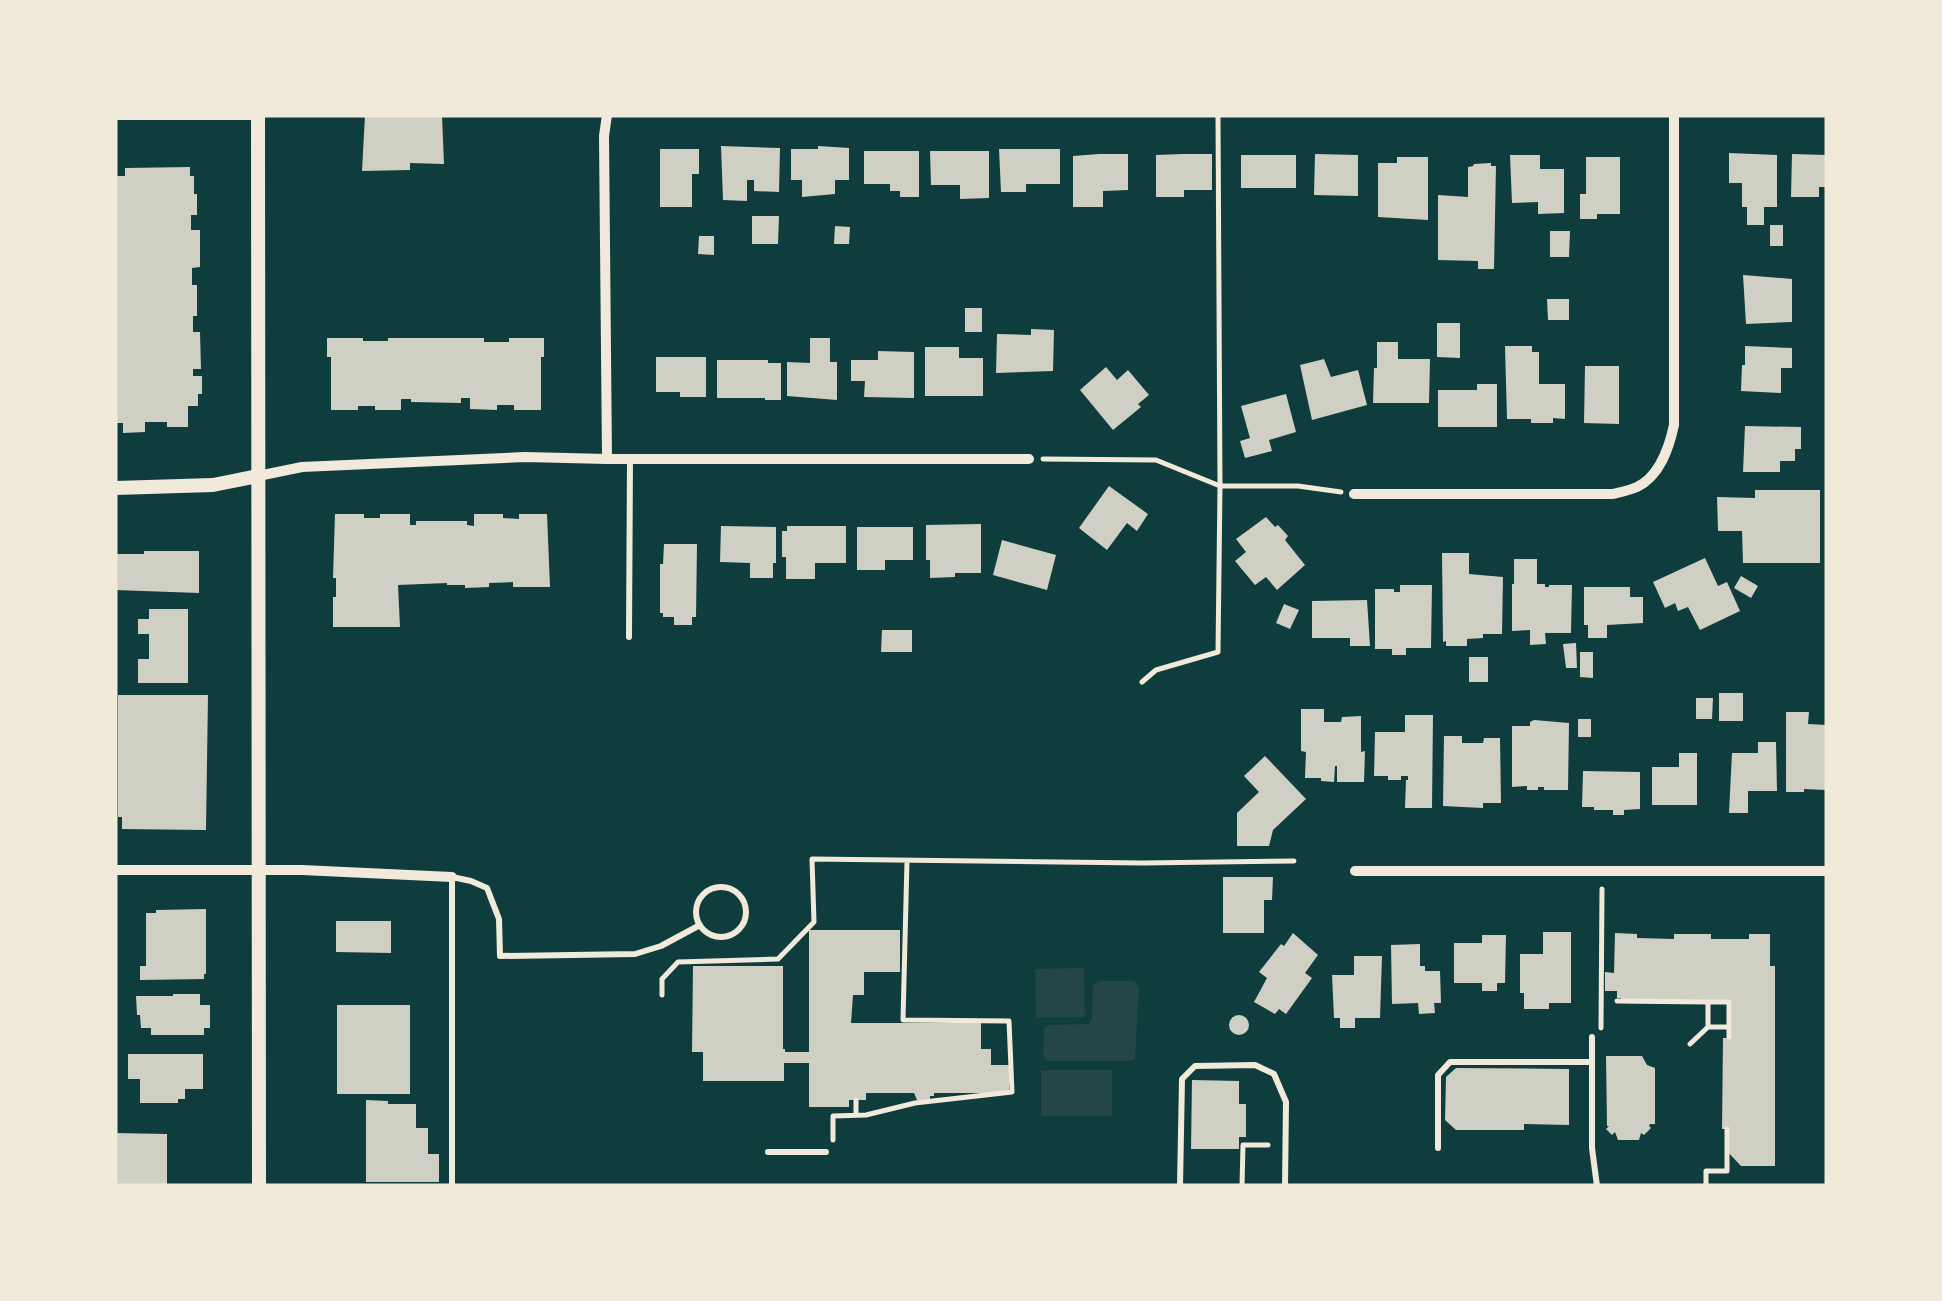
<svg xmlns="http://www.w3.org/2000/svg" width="1942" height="1301" font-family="Rubik,sans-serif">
  <rect width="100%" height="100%" fill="#0f3d3e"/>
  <path fill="#244646" d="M 1084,968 L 1085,1017 L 1036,1018 L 1035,969 Z
    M 1134,981 L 1139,987 L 1135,1059 L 1128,1061 L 1046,1061 L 1043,1055 L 1044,1028 L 1050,1025 L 1089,1024 L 1092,1019 L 1093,985 L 1100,981 Z
    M 1041,1070 L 1112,1070 L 1112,1116 L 1041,1116 Z"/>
  <path fill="#cfcfc3" d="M 365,115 L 442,115 L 444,164 L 410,163 L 410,170 L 362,171 Z
    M 721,146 L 780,148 L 779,192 L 754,191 L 754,180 L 747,180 L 747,201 L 723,200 Z
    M 818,146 L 849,148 L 849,180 L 835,180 L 835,194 L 802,197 L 802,180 L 791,180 L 791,149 L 818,149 Z
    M 660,149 L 699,149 L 699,174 L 692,174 L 692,207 L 660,207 Z
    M 999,149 L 1060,149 L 1060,184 L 1026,184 L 1026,192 L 1001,192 Z
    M 864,151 L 919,151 L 919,197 L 900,197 L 900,191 L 890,191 L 890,184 L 864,184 Z
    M 930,151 L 989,151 L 989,198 L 960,199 L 960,185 L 931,185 Z
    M 1729,153 L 1777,155 L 1777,207 L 1764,207 L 1764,225 L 1747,225 L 1747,207 L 1742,207 L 1742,183 L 1729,183 Z
    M 1099,154 L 1128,154 L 1128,190 L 1103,191 L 1103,207 L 1073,207 L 1073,156 Z
    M 1183,154 L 1212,154 L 1212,190 L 1184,190 L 1184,197 L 1156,197 L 1156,155 Z
    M 1315,154 L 1358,155 L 1358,196 L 1314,195 Z
    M 1792,154 L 1827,155 L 1827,187 L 1819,187 L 1819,197 L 1791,197 Z
    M 1241,155 L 1296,155 L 1296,188 L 1241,188 Z
    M 1510,155 L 1540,155 L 1540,169 L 1564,169 L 1564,213 L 1538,214 L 1538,202 L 1512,203 Z
    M 1397,157 L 1428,157 L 1428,220 L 1378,217 L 1378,163 L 1397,163 Z
    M 1586,157 L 1620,157 L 1620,214 L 1597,214 L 1597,219 L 1580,219 L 1580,194 L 1586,194 Z
    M 1491,163 L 1491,166 L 1496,166 L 1494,269 L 1478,269 L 1478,261 L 1438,260 L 1438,195 L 1468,197 L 1468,167 L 1473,166 L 1474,164 Z
    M 190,167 L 190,176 L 194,176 L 194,194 L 197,194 L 197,215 L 191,215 L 191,230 L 200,230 L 200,267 L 192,268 L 192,285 L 197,285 L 197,316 L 193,316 L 193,332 L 200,332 L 201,369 L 193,369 L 193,376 L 202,376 L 202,394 L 198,394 L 198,406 L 188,406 L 188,427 L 167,427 L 167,422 L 145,422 L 145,432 L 123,433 L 123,423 L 115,423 L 115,220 L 117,220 L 117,215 L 115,215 L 115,176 L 125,176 L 125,168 Z
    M 752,216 L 779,216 L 778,244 L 752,244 Z
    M 1770,225 L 1783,225 L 1783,246 L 1770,246 Z
    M 835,226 L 850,227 L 849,244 L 834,244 Z
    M 1550,231 L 1570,231 L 1569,257 L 1550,257 Z
    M 699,236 L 714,236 L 714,255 L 698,254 Z
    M 1743,275 L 1792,279 L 1792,322 L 1746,324 Z
    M 1547,299 L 1569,299 L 1569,320 L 1548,320 Z
    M 965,308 L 982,308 L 982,332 L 965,332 Z
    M 1437,323 L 1460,323 L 1460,358 L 1437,357 Z
    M 1031,329 L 1054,330 L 1053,371 L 996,373 L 997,334 L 1031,335 Z
    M 327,338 L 363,338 L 363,341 L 388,341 L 388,338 L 484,338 L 484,342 L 509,342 L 509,338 L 544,338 L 544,357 L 541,357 L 541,410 L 514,410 L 514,405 L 497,405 L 497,410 L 470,409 L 470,398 L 461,398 L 461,403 L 411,402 L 411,399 L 401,399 L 401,410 L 375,410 L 375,406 L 358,406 L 358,410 L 331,410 L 331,357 L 327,357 Z
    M 810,338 L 830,338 L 830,362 L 837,362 L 837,400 L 787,396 L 787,362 L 810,363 Z
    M 1377,342 L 1398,342 L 1398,359 L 1430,359 L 1429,403 L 1373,403 L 1374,368 L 1377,368 Z
    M 1505,346 L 1532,346 L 1532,352 L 1539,352 L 1539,384 L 1565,384 L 1565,419 L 1553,418 L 1553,423 L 1531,423 L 1531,419 L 1507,419 Z
    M 1745,346 L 1792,348 L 1792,368 L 1781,368 L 1781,393 L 1741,391 L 1742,365 L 1745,365 Z
    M 925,347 L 959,347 L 959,358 L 983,358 L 983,396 L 925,396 Z
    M 878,351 L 914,352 L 914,398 L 864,397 L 865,381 L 851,381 L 851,360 L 878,360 Z
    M 656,357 L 706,357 L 706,397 L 680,397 L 680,392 L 656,392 Z
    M 1324,359 L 1331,377 L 1358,370 L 1367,405 L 1312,420 L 1300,365 Z
    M 717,360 L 768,360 L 768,363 L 781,363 L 781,400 L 765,400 L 765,398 L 717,398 Z
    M 1585,366 L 1619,366 L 1619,424 L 1584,423 Z
    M 1106,367 L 1117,380 L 1128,370 L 1149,395 L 1138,404 L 1141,407 L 1113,430 L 1080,390 Z
    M 1477,384 L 1497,384 L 1497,427 L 1438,427 L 1438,390 L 1477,390 Z
    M 1286,394 L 1296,432 L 1269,440 L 1272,451 L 1245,458 L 1240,441 L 1250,438 L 1241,406 Z
    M 1745,426 L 1801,427 L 1801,449 L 1795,449 L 1795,461 L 1780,461 L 1780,472 L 1743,472 Z
    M 1109,486 L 1148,514 L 1137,531 L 1127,523 L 1107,550 L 1079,528 Z
    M 1755,490 L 1820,490 L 1820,563 L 1743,563 L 1742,531 L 1718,531 L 1717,497 L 1755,498 Z
    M 335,514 L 364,514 L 364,518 L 380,518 L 380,514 L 410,514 L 410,525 L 416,525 L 416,521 L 467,521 L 467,525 L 474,526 L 474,514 L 503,514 L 503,518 L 519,519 L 519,514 L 547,514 L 550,587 L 513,587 L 513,582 L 489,583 L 489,587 L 465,588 L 465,585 L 447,585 L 447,583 L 398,585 L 400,627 L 333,627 L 333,597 L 336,597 L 336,578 L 333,578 Z
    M 1266,517 L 1275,527 L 1278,525 L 1288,536 L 1285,540 L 1305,565 L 1277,590 L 1266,577 L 1255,585 L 1235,561 L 1246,552 L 1236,539 Z
    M 981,524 L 981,573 L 955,573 L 955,577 L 930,578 L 930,560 L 926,560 L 926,525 Z
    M 721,526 L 776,527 L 776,563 L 773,563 L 773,578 L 750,578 L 750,563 L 720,562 Z
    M 787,526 L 846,526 L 846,563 L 815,563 L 815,579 L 786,579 L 786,557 L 782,557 L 782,531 L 787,531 Z
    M 857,527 L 913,527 L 913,560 L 885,560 L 885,570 L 857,570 Z
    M 1002,540 L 1056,555 L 1047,590 L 993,575 Z
    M 664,544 L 697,544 L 696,617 L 692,617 L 692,625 L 674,625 L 674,617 L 663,617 L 663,613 L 660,613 L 660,564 L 663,564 Z
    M 144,551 L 199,551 L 199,593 L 115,590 L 115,554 L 144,554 Z
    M 1442,553 L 1469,553 L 1469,574 L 1503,577 L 1502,634 L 1483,634 L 1483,638 L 1467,639 L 1467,646 L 1446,646 L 1446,641 L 1443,642 Z
    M 1705,558 L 1718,586 L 1727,582 L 1740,611 L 1700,630 L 1688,607 L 1678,611 L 1675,603 L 1665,608 L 1653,582 Z
    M 1514,559 L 1537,559 L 1537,584 L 1545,584 L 1545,587 L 1549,587 L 1549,585 L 1572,585 L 1571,633 L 1545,633 L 1546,644 L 1530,645 L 1530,630 L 1512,631 L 1512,584 L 1514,584 Z
    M 1741,576 L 1758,586 L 1751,598 L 1734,588 Z
    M 1400,585 L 1432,585 L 1431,648 L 1406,648 L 1406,655 L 1392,655 L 1392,649 L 1375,649 L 1375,589 L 1394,589 L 1394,592 L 1400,592 Z
    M 1584,587 L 1630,587 L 1630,597 L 1643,597 L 1643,623 L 1607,625 L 1607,638 L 1588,638 L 1588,625 L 1584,625 Z
    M 1367,600 L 1370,646 L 1350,646 L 1350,638 L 1312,638 L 1312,601 Z
    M 1284,604 L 1299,610 L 1290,629 L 1276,623 Z
    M 149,609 L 188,609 L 188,683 L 138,683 L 138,659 L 149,659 L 149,634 L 138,634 L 138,619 L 149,619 Z
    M 882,630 L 912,630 L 912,652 L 881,652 Z
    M 1576,643 L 1577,668 L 1566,668 L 1563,644 Z
    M 1580,652 L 1593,652 L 1593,678 L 1580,677 Z
    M 1469,657 L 1488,657 L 1488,682 L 1469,682 Z
    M 1719,693 L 1743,693 L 1743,721 L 1719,721 Z
    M 118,695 L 208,695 L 206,830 L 122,829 L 122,817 L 118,817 Z
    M 1696,698 L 1713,698 L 1712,719 L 1696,719 Z
    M 1301,709 L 1324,709 L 1324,722 L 1341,722 L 1342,717 L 1361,716 L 1361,752 L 1365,751 L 1364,782 L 1337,782 L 1337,766 L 1335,766 L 1334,782 L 1321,781 L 1321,778 L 1305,778 L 1306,752 L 1301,751 Z
    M 1786,712 L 1809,712 L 1808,724 L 1827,725 L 1826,790 L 1804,789 L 1804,792 L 1786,792 Z
    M 1405,715 L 1433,715 L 1432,808 L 1405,808 L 1406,780 L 1408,780 L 1408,776 L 1401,776 L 1401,780 L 1388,780 L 1388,776 L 1374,776 L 1375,732 L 1405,732 Z
    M 1578,719 L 1591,719 L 1591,737 L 1578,737 Z
    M 1534,720 L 1569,723 L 1568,790 L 1544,790 L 1544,787 L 1538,787 L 1538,790 L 1527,790 L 1527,786 L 1512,787 L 1512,726 L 1530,726 L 1530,722 Z
    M 1444,736 L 1462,736 L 1462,743 L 1483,743 L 1484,738 L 1500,738 L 1501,803 L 1483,803 L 1483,808 L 1443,806 Z
    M 1758,742 L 1776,742 L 1777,791 L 1748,791 L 1748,813 L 1729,813 L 1732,753 L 1758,753 Z
    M 1679,753 L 1697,753 L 1697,805 L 1652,805 L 1652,767 L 1679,767 Z
    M 1265,756 L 1306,799 L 1273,830 L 1269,846 L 1237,846 L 1237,813 L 1259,792 L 1244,776 Z
    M 1583,771 L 1640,772 L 1640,809 L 1624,810 L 1624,815 L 1613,815 L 1613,810 L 1594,810 L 1594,807 L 1582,807 Z
    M 1223,877 L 1273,877 L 1272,900 L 1264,900 L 1264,933 L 1223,933 Z
    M 206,909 L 206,974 L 204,974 L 204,979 L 140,980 L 140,966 L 146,966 L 146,913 L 156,913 L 156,910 Z
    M 336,921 L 391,921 L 391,953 L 336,952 Z
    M 809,930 L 900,930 L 900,972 L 864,972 L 864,995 L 853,995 L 851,1023 L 981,1023 L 981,1049 L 991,1049 L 991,1065 L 1009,1065 L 1009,1093 L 934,1093 L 934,1096 L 930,1096 L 930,1100 L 917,1100 L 914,1093 L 866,1093 L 866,1100 L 849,1100 L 849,1107 L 809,1107 L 809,1063 L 784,1063 L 784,1081 L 703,1081 L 703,1052 L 692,1052 L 693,966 L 783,966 L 783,1049 L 785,1049 L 785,1052 L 809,1052 Z
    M 1543,932 L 1571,932 L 1571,1003 L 1549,1003 L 1549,1009 L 1524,1009 L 1524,993 L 1520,993 L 1520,954 L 1543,954 Z
    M 1293,933 L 1318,955 L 1305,973 L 1312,978 L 1286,1014 L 1279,1009 L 1275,1014 L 1254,1002 L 1267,978 L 1259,972 L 1281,944 L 1284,946 Z
    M 1615,933 L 1637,934 L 1637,938 L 1674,939 L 1674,934 L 1711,934 L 1711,939 L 1749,939 L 1749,934 L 1770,934 L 1770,966 L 1775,966 L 1775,1166 L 1741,1166 L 1725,1149 L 1726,1129 L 1722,1129 L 1723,1038 L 1730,1038 L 1731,1004 L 1621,1003 L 1621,998 L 1617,998 L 1617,991 L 1605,991 L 1605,972 L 1614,973 Z
    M 1482,935 L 1506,935 L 1505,983 L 1497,983 L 1497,991 L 1482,991 L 1482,983 L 1454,983 L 1454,943 L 1482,943 Z
    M 1420,944 L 1420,966 L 1425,966 L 1425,971 L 1440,971 L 1441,1003 L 1434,1003 L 1435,1013 L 1419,1014 L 1418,1003 L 1392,1004 L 1391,945 Z
    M 1354,956 L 1382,956 L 1380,1018 L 1355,1018 L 1355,1028 L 1340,1028 L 1340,1018 L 1334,1018 L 1332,975 L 1354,975 Z
    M 173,994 L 200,994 L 200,1005 L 210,1005 L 210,1028 L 204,1028 L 204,1035 L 151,1035 L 151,1028 L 141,1028 L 140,1015 L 137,1015 L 136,996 L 173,996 Z
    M 337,1005 L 410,1005 L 410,1094 L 337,1094 Z
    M1229 1025a10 10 0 1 1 20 0a10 10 0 1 1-20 0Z
    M 128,1054 L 203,1054 L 203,1089 L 185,1089 L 185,1099 L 178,1099 L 178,1103 L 140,1103 L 140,1079 L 128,1079 Z
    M 1606,1056 L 1642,1056 L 1647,1065 L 1655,1068 L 1655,1124 L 1650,1124 L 1649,1126 L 1651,1128 L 1644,1135 L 1641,1133 L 1639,1140 L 1618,1140 L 1615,1132 L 1612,1135 L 1606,1129 L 1609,1126 L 1607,1126 Z
    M 1456,1068 L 1569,1069 L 1569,1125 L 1524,1124 L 1524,1130 L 1456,1130 L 1445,1120 L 1446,1077 Z
    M 1192,1080 L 1239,1081 L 1239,1104 L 1246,1104 L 1246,1137 L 1239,1137 L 1239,1149 L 1191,1149 Z
    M 366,1100 L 388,1101 L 388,1104 L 416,1104 L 416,1128 L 428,1128 L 428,1154 L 439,1154 L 439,1182 L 366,1182 Z
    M 115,1133 L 167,1134 L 167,1186 L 115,1186 Z"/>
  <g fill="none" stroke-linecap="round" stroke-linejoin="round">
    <path stroke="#f1e9da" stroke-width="5" d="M 1043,459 L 1156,460 L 1220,486 L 1218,115
      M 1142,682 L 1156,670 L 1218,652 L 1220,486 L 1298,486 L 1341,492
      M 662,995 L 662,979 L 678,962 L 778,959 L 814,922 L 812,859 L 1143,863 L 1294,861
      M 1617,1001 L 1708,1002 L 1708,1027 L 1729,1027 L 1729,1037
      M 1708,1002 L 1729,1002 L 1729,1027
      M 1601,1028 L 1602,889
      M 1690,1044 L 1708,1027
      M 856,1115 L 856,1100
      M 833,1140 L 833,1116 L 866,1115 L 915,1103 L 1012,1092 L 1009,1021 L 903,1020 L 907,861
      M 1242,1186 L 1243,1145 L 1268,1145
      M 1706,1186 L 1706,1171 L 1727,1171 L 1727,1129"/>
    <path stroke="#f1e9da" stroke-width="6" d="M 629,637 L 630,459
      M696 912a25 25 0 1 1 50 0a25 25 0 1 1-50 0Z
      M 1592,1037 L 1592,1148 L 1597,1186
      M 1438,1148 L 1438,1075 L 1450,1062 L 1592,1062
      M 768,1152 L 826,1152
      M 452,1186 L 452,877 L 471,881 L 487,888 L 499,919 L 500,956 L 635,954 L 661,946 L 700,925
      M 1180,1186 L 1182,1079 L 1195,1066 L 1255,1065 L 1274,1074 L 1286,1102 L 1285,1186"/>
    <path stroke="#f1e9da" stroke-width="10" d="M 115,115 L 258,115
      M 607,115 L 604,136 L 607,459
      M 258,476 L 302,467 L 525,457 L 607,459 L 1029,459
      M 1354,494 L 1613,494 C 1621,492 1630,490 1637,487 C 1660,476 1669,448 1674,425 L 1674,115
      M 115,870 L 302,870 L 452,877
      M 1355,871 L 1827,871"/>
    <path stroke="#f1e9da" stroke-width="14" d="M 258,115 L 259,1186
      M 115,488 L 213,485 L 258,476"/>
  </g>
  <rect width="1942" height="1301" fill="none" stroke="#f1e9da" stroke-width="235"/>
</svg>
